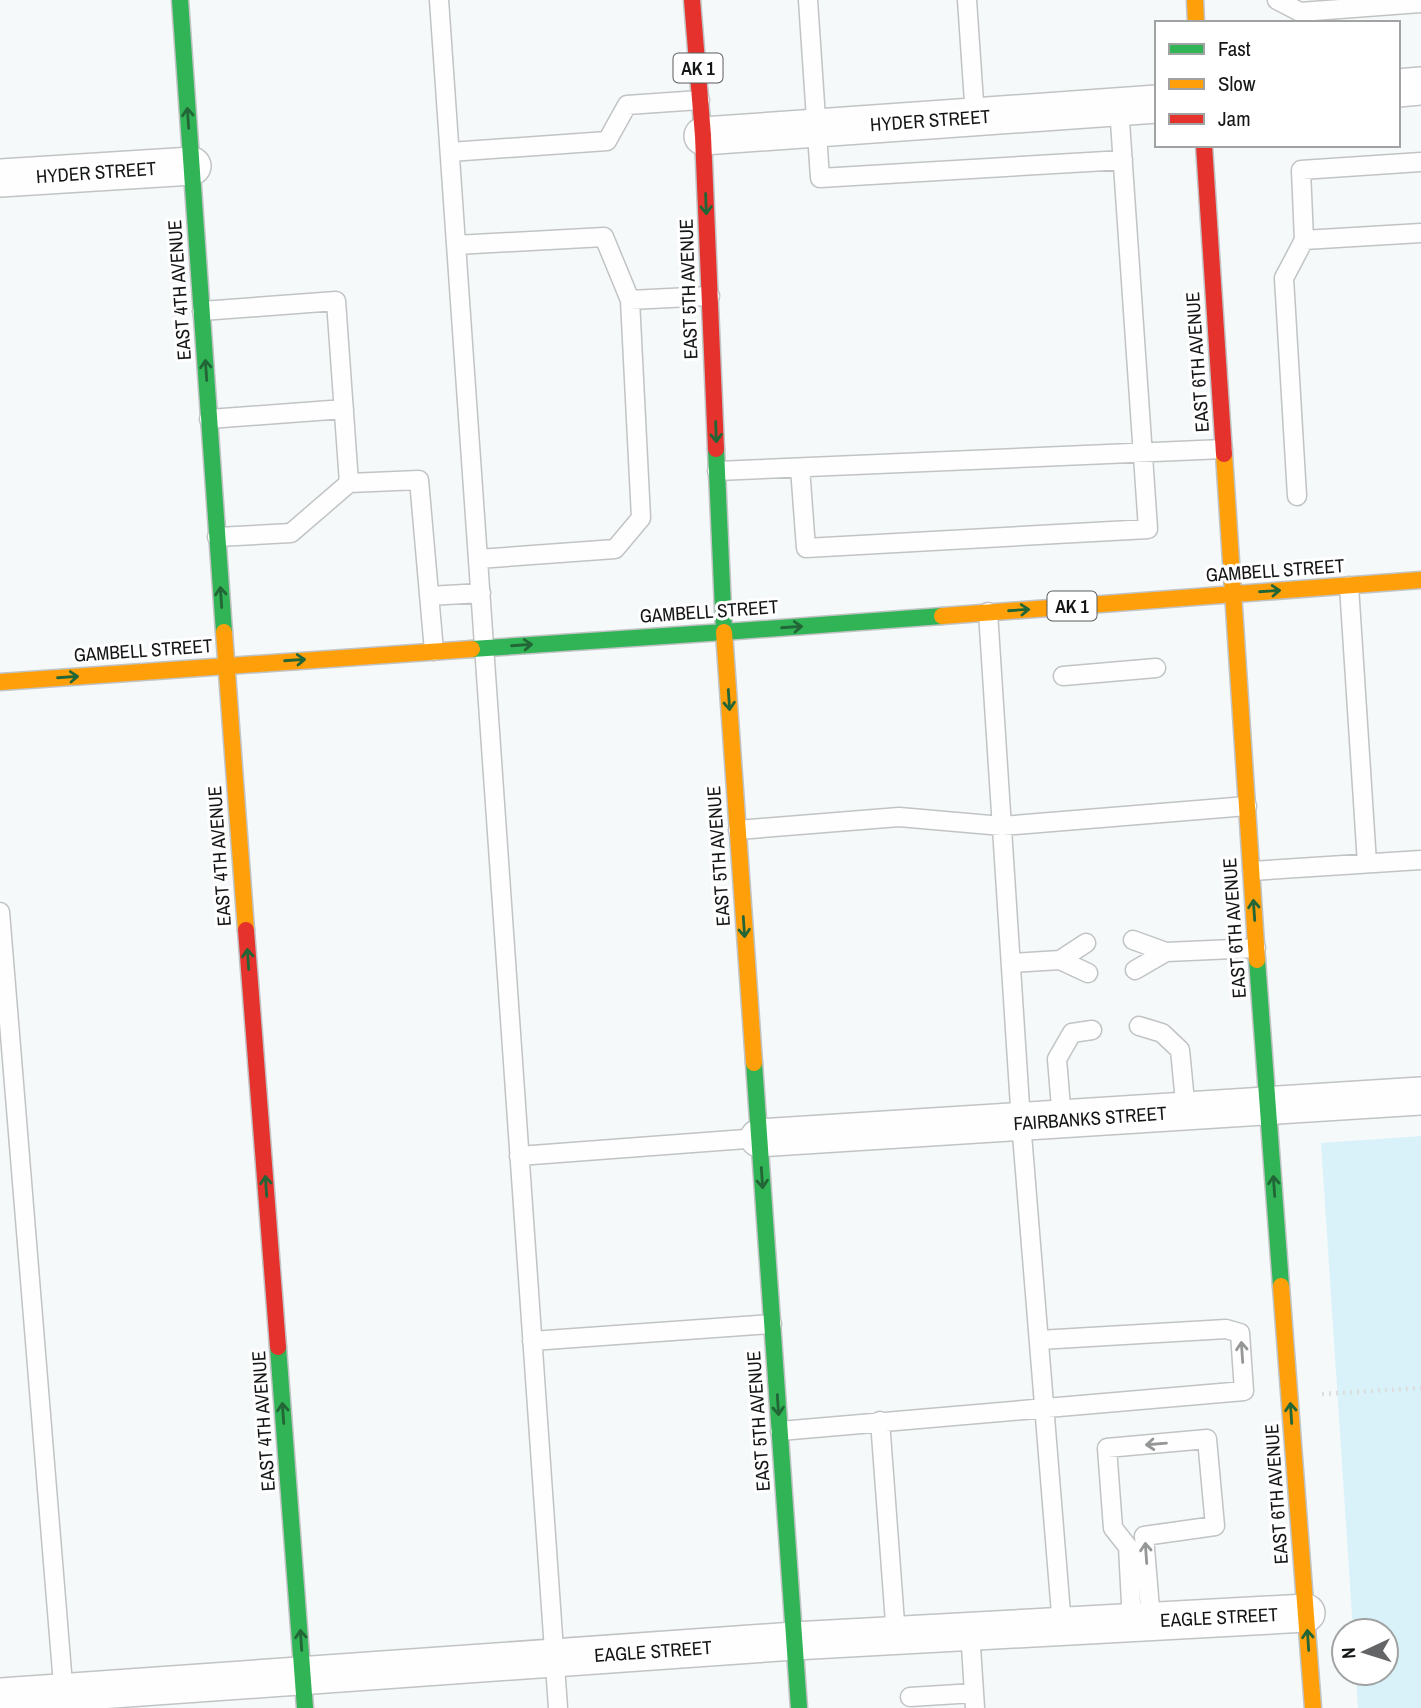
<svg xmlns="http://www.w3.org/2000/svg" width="1421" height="1708" font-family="'Archivo Narrow',sans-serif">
  <rect width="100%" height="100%" fill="#f5f9fa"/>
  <path fill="#d9f2fa" d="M 1421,1136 L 1421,1708 L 1358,1708 L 1356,1673 L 1386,1673 L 1386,1631 L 1353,1631 L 1321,1143 Z"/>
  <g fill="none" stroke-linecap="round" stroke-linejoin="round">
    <defs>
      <path id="lane" d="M 439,0 L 558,1708
        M 808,0 L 820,178 L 1123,160
        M 967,0 L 975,117
        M 1277,0 L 1300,12 L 1421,3
        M 450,152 L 607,141 L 627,105 L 700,100
        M 1421,162 L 1301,170 L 1304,240 L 1421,233
        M 456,245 L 604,237 L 630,300 L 641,518 L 615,549 L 478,559
        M 630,300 L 710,296
        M 202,311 L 336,301 L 349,483 L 419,480 L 434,651
        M 209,419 L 344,409
        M 800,468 L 806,548 L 1148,529 L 1119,107
        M 717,471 L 1223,449
        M 1297,496 L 1284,278 L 1304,240
        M 217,537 L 291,533 L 349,483
        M 1349,586 L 1367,863
        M 429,596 L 481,593
        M 988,612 L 1021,1122 L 1062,1626
        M 1063,676 L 1156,668
        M 738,830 L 899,817 L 1002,826 L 1247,806
        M 1252,871 L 1421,860
        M 0,912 L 64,1697
        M 1133,940 L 1166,952
        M 1060,960 L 1086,943
        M 1011,963 L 1060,960 L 1088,973
        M 1135,970 L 1166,952 L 1256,948
        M 1139,1026 L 1162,1033 L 1180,1050 L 1186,1112
        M 1062,1120 L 1057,1059 L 1072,1033 L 1092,1030
        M 519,1156 L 759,1138
        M 532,1341 L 772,1324
        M 880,1421 L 896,1636
        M 780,1431 L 1244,1391 L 1240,1333 L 1226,1329 L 1039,1340
        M 1132,1622 L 1128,1547 L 1113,1528 L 1107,1448 L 1207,1439 L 1215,1526 L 1144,1536 L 1151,1621
        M 970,1631 L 975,1708
        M 910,1697 L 974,1693"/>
      <path id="street" d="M 1398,88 L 1421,86
        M 703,136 L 1157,104
        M 0,178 L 192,166
        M 759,1138 L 1421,1096
        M 0,1697 L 794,1641 L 1306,1613"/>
      <path id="fast" d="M 180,0 L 224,632
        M 716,449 L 724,632 L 942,616
        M 472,649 L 724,632
        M 1257,960 L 1281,1286
        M 754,1063 L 799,1708
        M 278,1347 L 305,1708"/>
      <path id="slow" d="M 1195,0 L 1196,23
        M 1224,454 L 1257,960
        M 942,616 L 1421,580
        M 224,632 L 246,930
        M 724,632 L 754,1063
        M 0,682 L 472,649
        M 1281,1286 L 1313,1708"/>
      <path id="jam" d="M 692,0 L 703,136 L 716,449
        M 1204,145 L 1224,454
        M 246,930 L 278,1347"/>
    </defs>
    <use href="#lane" stroke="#c1c3c4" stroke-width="21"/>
    <use href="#street" stroke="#c1c3c4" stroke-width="40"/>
    <use href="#fast" stroke="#c1c3c4" stroke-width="19"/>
    <use href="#slow" stroke="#c1c3c4" stroke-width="19"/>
    <use href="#jam" stroke="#c1c3c4" stroke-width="19"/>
    <path stroke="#dcdddd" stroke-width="4.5" stroke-dasharray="2 5" stroke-linecap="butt" d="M 1322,1394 L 1421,1388"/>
    <use href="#lane" stroke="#fefefe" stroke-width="18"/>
    <use href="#street" stroke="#fefefe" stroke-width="37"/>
    <use href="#fast" stroke="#30b455" stroke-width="16"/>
    <use href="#slow" stroke="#ff9f0a" stroke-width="16"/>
    <use href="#jam" stroke="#e5322d" stroke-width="16"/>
  </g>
  <defs><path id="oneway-shaft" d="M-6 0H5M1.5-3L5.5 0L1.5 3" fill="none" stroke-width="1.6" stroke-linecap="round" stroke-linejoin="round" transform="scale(1.75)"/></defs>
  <g stroke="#226536">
    <use href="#oneway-shaft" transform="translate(188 118) rotate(-94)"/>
    <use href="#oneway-shaft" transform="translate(706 204) rotate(88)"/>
    <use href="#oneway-shaft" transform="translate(206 370) rotate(-94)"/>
    <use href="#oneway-shaft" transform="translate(716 432) rotate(88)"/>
    <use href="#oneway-shaft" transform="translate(1270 591) rotate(-4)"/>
    <use href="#oneway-shaft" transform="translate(221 597) rotate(-94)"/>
    <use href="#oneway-shaft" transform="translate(1019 610) rotate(-4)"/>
    <use href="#oneway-shaft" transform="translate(792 627) rotate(-4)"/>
    <use href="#oneway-shaft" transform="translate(522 645) rotate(-4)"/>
    <use href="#oneway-shaft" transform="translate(295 660) rotate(-4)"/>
    <use href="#oneway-shaft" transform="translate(68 677) rotate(-4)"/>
    <use href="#oneway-shaft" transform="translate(729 700) rotate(86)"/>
    <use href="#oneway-shaft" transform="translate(1254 910) rotate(-94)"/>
    <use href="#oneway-shaft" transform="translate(744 927) rotate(86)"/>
    <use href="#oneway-shaft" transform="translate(248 959) rotate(-94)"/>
    <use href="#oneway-shaft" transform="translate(762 1178) rotate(86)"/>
    <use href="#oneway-shaft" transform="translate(266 1186) rotate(-94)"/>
    <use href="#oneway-shaft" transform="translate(1274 1186) rotate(-94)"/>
    <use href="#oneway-shaft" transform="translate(778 1405) rotate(86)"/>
    <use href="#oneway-shaft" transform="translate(283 1413) rotate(-94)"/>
    <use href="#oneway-shaft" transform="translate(1291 1413) rotate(-94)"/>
    <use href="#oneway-shaft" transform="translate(301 1640) rotate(-94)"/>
    <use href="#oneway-shaft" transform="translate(1308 1640) rotate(-94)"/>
  </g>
  <g stroke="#959696">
    <use href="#oneway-shaft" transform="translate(1242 1352) rotate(-94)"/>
    <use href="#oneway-shaft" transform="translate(1156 1444) rotate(175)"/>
    <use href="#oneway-shaft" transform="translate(1146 1553) rotate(-94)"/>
  </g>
  <g text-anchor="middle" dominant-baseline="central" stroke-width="6" stroke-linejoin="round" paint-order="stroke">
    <g fill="#fff" stroke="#5b5c5d" stroke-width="2">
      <rect x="673.5" y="53.5" width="49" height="29" rx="5"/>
      <rect x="1047.5" y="591.5" width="49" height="29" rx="5"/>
    </g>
    <g font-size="18" font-weight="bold" fill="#151617">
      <text x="698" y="68">AK 1</text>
      <text x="1072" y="606">AK 1</text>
    </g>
    <g font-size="19" fill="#151617" stroke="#fff">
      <text transform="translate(930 120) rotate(-4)">HYDER STREET</text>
      <text transform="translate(96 172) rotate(-4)">HYDER STREET</text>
      <text transform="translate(688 289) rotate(-92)">EAST 5TH AVENUE</text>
      <text transform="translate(179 290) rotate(-94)">EAST 4TH AVENUE</text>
      <text transform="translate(1197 362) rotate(-94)">EAST 6TH AVENUE</text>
      <text transform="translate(1275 570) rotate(-4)">GAMBELL STREET</text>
      <text transform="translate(709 611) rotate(-4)">GAMBELL STREET</text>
      <text transform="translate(143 650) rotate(-4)">GAMBELL STREET</text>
      <text transform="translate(219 856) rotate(-94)">EAST 4TH AVENUE</text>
      <text transform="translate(718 856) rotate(-94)">EAST 5TH AVENUE</text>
      <text transform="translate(1234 928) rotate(-94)">EAST 6TH AVENUE</text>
      <text transform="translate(1090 1118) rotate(-4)">FAIRBANKS STREET</text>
      <text transform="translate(263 1421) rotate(-94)">EAST 4TH AVENUE</text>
      <text transform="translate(758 1421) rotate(-94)">EAST 5TH AVENUE</text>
      <text transform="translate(1276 1494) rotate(-94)">EAST 6TH AVENUE</text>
      <text transform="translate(1219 1617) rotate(-3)">EAGLE STREET</text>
      <text transform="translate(653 1651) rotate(-4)">EAGLE STREET</text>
    </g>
  </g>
  <rect x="1155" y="21" width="245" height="126" fill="#ffffff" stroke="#a1a2a2" stroke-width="2"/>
  <rect x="1169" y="44" width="35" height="10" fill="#30b455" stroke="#a1a2a2" stroke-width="2"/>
  <text x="1218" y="56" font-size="21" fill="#151617">Fast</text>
  <rect x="1169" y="79" width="35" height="10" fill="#ff9f0a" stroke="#a1a2a2" stroke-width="2"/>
  <text x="1218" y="91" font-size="21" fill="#151617">Slow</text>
  <rect x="1169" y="114" width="35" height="10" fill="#e5322d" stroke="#a1a2a2" stroke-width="2"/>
  <text x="1218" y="126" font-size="21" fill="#151617">Jam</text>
  <g transform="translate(1365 1652) rotate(266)"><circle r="33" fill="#ffffff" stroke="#a1a2a2" stroke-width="2"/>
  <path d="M0-5L12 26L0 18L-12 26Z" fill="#636566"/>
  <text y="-10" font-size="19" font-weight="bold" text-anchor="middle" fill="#151617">N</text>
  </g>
</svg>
